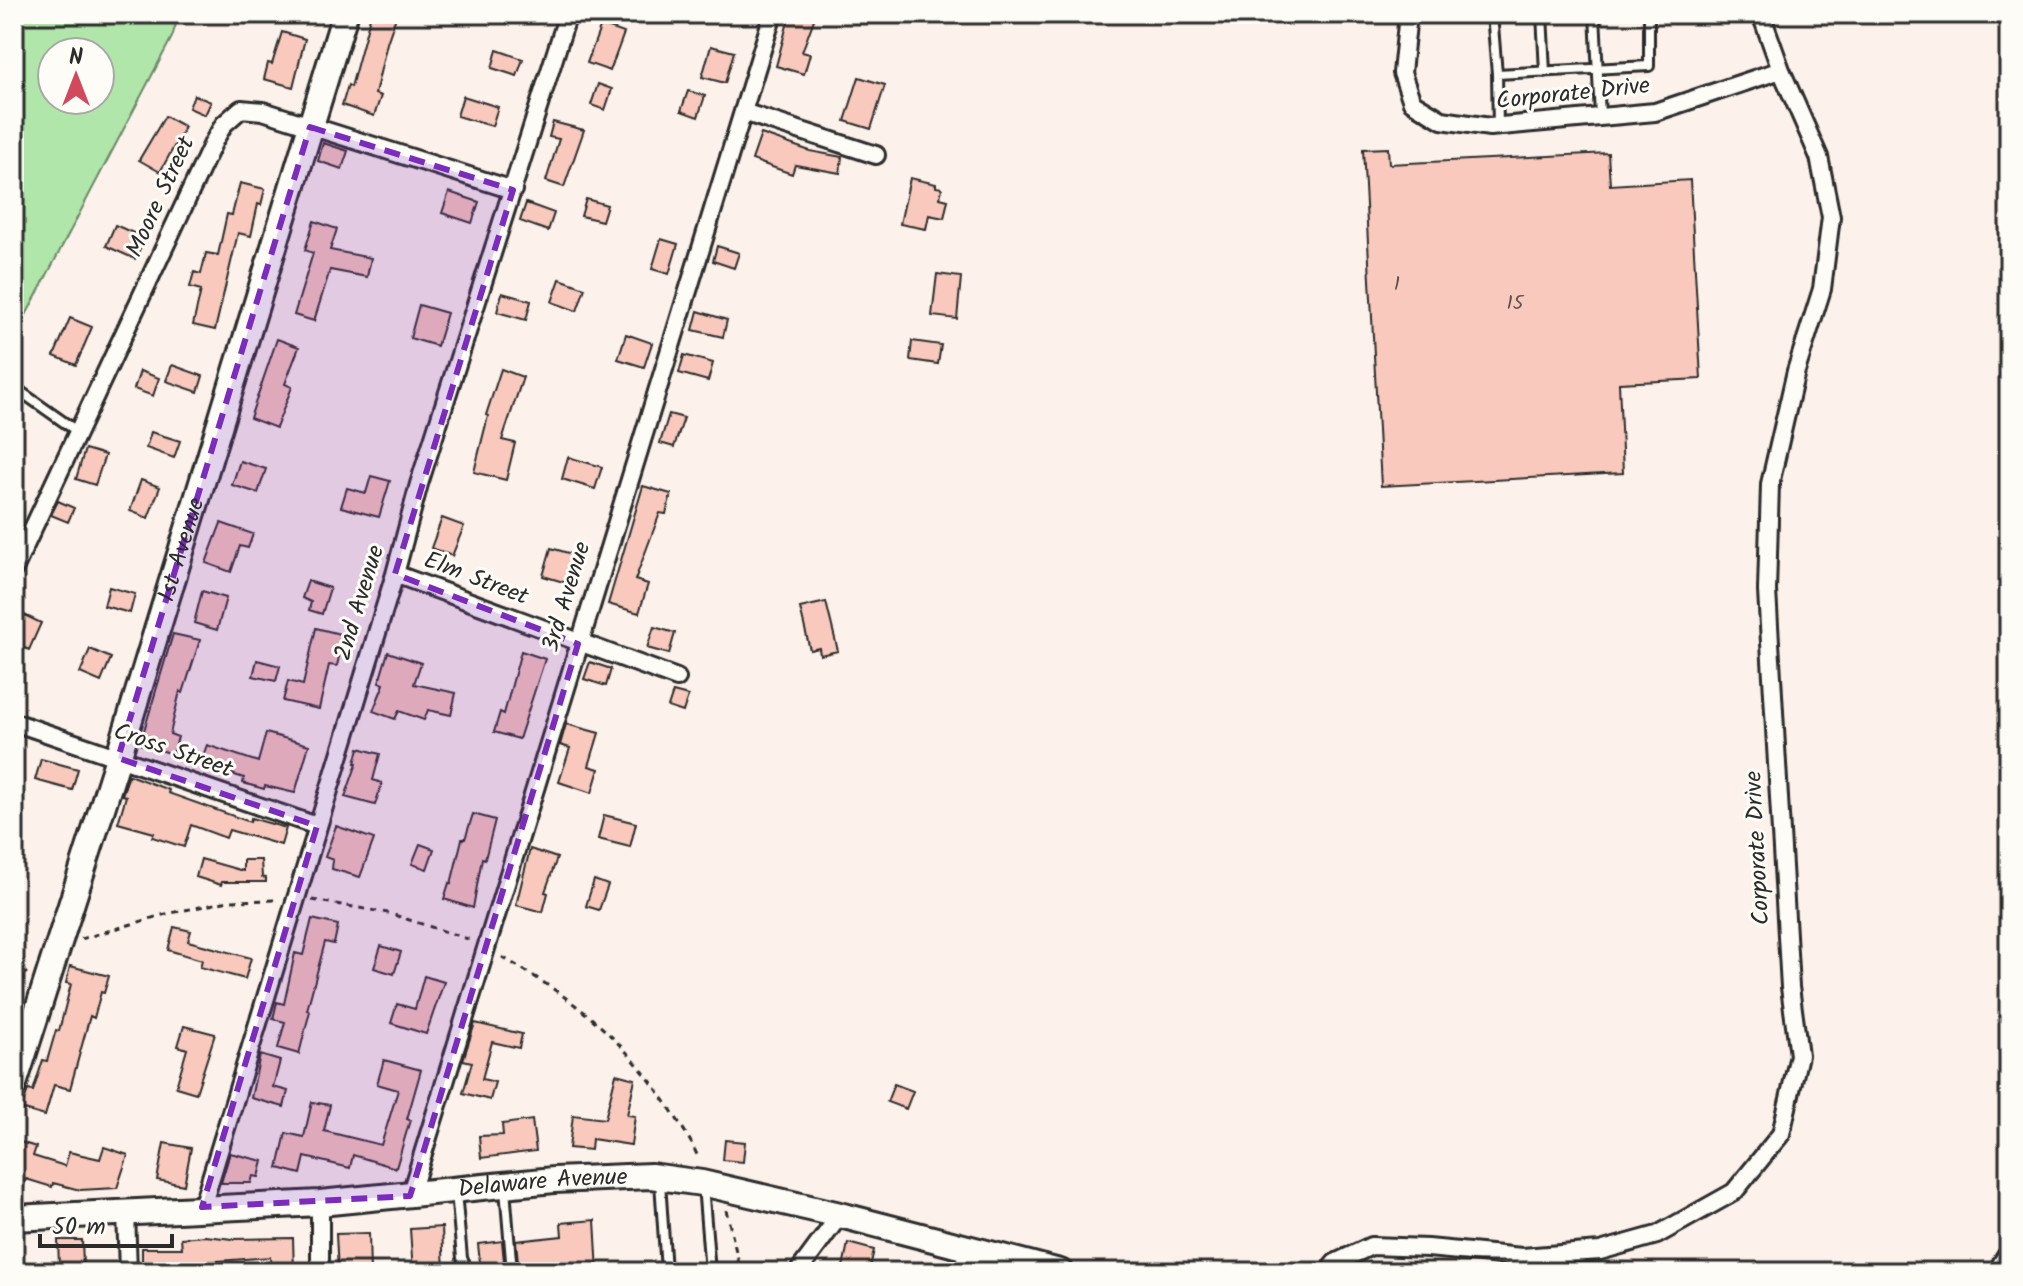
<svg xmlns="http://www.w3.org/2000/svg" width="2023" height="1286" font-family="Kalam,sans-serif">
  <rect width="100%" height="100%" fill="#fcf2eb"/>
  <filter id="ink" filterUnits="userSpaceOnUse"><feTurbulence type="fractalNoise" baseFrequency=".0125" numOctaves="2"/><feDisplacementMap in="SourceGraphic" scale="16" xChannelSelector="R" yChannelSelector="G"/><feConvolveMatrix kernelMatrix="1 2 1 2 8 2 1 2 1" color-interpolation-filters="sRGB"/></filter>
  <g filter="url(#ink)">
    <path fill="#b0e6a9" stroke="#6e886a" stroke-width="2" fill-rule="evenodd" d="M 14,14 L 179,14 L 172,37 L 14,338 ZM 52,52 L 100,52 L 100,100 L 52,100 Z"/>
    <path fill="#f8c9bc" stroke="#2b2b2b" stroke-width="2" d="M 371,14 L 397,14 L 387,43 L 375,94 L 381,96 L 374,116 L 342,105 L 348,85 L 351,87 Z
      M 790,14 L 816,14 L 802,52 L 810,54 L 804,74 L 776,66 Z
      M 601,25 L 624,33 L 610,71 L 587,63 Z
      M 282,32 L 305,39 L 293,87 L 264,79 L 268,63 L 272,64 Z
      M 711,46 L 734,52 L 725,83 L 702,77 Z
      M 497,50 L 523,59 L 517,76 L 492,68 Z
      M 859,77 L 885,85 L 871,129 L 845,121 Z
      M 598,84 L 612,89 L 605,110 L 591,105 Z
      M 688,91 L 705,96 L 698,117 L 681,111 Z
      M 194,95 L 211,102 L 205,115 L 189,108 Z
      M 463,96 L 498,107 L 492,126 L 457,116 Z
      M 165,116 L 185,127 L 160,172 L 139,160 Z
      M 553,122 L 584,130 L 564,187 L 546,181 L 559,139 L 549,137 Z
      M 761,134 L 810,151 L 842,157 L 840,173 L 795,165 L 792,174 L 752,160 Z
      M 323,143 L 348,151 L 342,169 L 318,161 Z
      M 1388,148 L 1389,164 L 1608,153 L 1610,185 L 1690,180 L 1701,379 L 1619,383 L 1623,473 L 1381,486 L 1363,149 Z
      M 910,178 L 936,184 L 936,187 L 942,188 L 940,198 L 948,200 L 944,218 L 929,215 L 926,229 L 900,224 Z
      M 240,183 L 265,189 L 261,205 L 258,204 L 251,236 L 238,233 L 215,330 L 193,325 L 201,290 L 190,287 L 194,272 L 201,274 L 206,253 L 218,255 L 227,214 L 232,215 Z
      M 449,192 L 479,202 L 472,223 L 442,213 Z
      M 586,199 L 607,205 L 602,221 L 581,216 Z
      M 526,203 L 554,213 L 548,231 L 520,221 Z
      M 314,221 L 337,229 L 330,250 L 371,258 L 367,277 L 330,270 L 314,321 L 294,315 L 313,253 L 305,250 Z
      M 115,225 L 145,238 L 135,259 L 106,246 Z
      M 661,239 L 678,244 L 669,274 L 652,269 Z
      M 717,246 L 739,253 L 734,268 L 713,261 Z
      M 937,274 L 961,277 L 957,319 L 932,316 Z
      M 560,279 L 585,288 L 577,311 L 552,302 Z
      M 502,293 L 531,301 L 526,320 L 497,312 Z
      M 419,305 L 447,313 L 437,346 L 410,338 Z
      M 698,311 L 727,320 L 723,337 L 693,330 Z
      M 70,318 L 92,327 L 76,365 L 54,356 Z
      M 626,334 L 652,343 L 644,367 L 618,359 Z
      M 277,339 L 299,347 L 285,384 L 292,387 L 276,428 L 250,418 Z
      M 912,341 L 941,345 L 938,364 L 910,360 Z
      M 684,355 L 713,363 L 708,381 L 679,373 Z
      M 172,365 L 203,376 L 198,392 L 166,381 Z
      M 501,369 L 523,377 L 502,440 L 515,443 L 506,480 L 474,472 L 488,416 L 486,415 Z
      M 140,371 L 159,378 L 153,396 L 134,389 Z
      M 669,414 L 684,418 L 674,447 L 660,443 Z
      M 151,432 L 180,441 L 174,458 L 146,448 Z
      M 85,449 L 105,455 L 95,485 L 76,479 Z
      M 568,457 L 602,467 L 595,489 L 562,479 Z
      M 240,461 L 266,469 L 258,493 L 232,485 Z
      M 371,476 L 390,481 L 379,517 L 341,507 L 347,488 L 366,493 Z
      M 141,480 L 160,487 L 148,518 L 130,511 Z
      M 643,486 L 671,494 L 666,514 L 660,513 L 635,580 L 648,584 L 639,613 L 608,604 Z
      M 58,501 L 74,508 L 68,522 L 51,515 Z
      M 442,518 L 464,526 L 452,556 L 431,548 Z
      M 221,523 L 253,534 L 248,548 L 240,546 L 231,572 L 206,563 Z
      M 551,548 L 575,555 L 567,583 L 543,576 Z
      M 308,581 L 330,588 L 322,614 L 309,610 L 311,602 L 302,598 Z
      M 109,587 L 135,594 L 130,613 L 104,606 Z
      M 202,591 L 226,598 L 217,630 L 194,623 Z
      M 826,602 L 838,651 L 820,655 L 819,648 L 810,650 L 800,608 Z
      M 14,610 L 41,623 L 29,650 L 14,643 Z
      M 654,627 L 675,633 L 669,654 L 647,648 Z
      M 316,628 L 344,635 L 337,666 L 329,665 L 319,709 L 283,701 L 288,681 L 303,685 Z
      M 173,634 L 200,640 L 183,693 L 180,691 L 170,734 L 178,737 L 173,754 L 140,744 Z
      M 90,649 L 111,658 L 101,682 L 80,673 Z
      M 521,651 L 545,659 L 519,739 L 494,732 L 500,712 L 504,714 Z
      M 388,652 L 421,663 L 414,684 L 456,693 L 451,715 L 428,710 L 424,720 L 399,711 L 395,719 L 373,711 L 384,684 L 379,682 Z
      M 257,660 L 280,666 L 276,681 L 253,676 Z
      M 590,662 L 611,669 L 606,686 L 584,679 Z
      M 673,692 L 688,696 L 683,712 L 668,707 Z
      M 566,724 L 599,733 L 589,766 L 599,769 L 592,793 L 559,782 L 570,748 L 560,745 Z
      M 266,733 L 309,745 L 295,793 L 265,786 L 264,789 L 243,783 L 244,778 L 200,764 L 207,745 L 258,762 Z
      M 359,748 L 380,754 L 373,780 L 382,783 L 375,805 L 345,797 L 357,763 L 355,763 Z
      M 41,759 L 78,769 L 72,790 L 35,780 Z
      M 129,775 L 169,790 L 168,793 L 250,822 L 251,818 L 286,828 L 281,845 L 229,830 L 226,838 L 191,825 L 184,847 L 152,837 L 154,833 L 118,823 L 126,796 L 122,795 Z
      M 473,814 L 495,820 L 485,859 L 482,858 L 473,908 L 444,899 L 449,883 L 451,884 L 462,839 L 465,839 Z
      M 604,815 L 636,823 L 630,847 L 598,839 Z
      M 336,826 L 374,839 L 360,877 L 332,869 L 333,860 L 325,857 Z
      M 420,844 L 434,849 L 427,869 L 412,864 Z
      M 530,849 L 557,858 L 545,892 L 548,893 L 543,912 L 516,905 Z
      M 201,859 L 243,871 L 243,860 L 261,860 L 262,877 L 266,878 L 266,882 L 222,882 L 221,885 L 196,877 Z
      M 594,880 L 608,885 L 599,910 L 586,906 Z
      M 312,919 L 338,925 L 334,944 L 325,942 L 307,1010 L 310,1011 L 299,1054 L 278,1048 L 285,1022 L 273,1019 L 277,1002 L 284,1004 L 295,953 L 303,955 Z
      M 174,927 L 191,931 L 188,941 L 251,958 L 245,979 L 200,967 L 202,960 L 168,950 Z
      M 381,946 L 401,952 L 394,974 L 374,968 Z
      M 70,966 L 109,976 L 104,993 L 101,992 L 94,1018 L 90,1016 L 70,1089 L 54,1085 L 45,1116 L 21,1109 L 28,1090 L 33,1091 L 43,1060 L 47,1061 L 56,1030 L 59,1031 L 71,984 L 66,983 Z
      M 424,976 L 444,982 L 426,1034 L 391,1023 L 397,1004 L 415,1009 Z
      M 475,1023 L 522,1034 L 519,1048 L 492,1042 L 482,1079 L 495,1082 L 490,1100 L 463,1093 L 472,1062 L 463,1060 Z
      M 184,1026 L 215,1034 L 196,1093 L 176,1087 L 187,1049 L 178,1046 Z
      M 260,1055 L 280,1061 L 273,1087 L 288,1091 L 284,1107 L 251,1098 Z
      M 384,1060 L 421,1070 L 407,1119 L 410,1120 L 396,1168 L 353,1155 L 350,1168 L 305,1157 L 301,1174 L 278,1168 L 286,1133 L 304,1137 L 312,1102 L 330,1105 L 324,1131 L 381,1145 L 398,1090 L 377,1084 Z
      M 616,1074 L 635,1079 L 627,1115 L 635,1116 L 631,1145 L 592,1139 L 591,1150 L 569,1148 L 573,1115 L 605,1119 Z
      M 894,1084 L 913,1091 L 906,1109 L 887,1102 Z
      M 532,1120 L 536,1151 L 481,1158 L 479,1136 L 503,1135 L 502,1124 Z
      M 14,1140 L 36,1147 L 33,1156 L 65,1166 L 69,1152 L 100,1159 L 104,1147 L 128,1155 L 117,1188 L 80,1190 L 53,1183 L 52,1187 L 26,1179 L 18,1203 L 14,1203 Z
      M 725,1140 L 745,1142 L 743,1162 L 723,1160 Z
      M 164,1143 L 191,1148 L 184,1185 L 157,1180 Z
      M 230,1153 L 263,1161 L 259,1177 L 253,1176 L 251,1183 L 221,1183 Z
      M 595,1220 L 598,1272 L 519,1272 L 516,1241 L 562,1236 L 561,1223 Z
      M 442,1227 L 444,1272 L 413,1272 L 410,1229 Z
      M 369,1233 L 370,1272 L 338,1272 L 336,1234 Z
      M 205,1236 L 233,1239 L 293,1238 L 294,1272 L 271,1272 L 270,1257 L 206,1262 L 207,1272 L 142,1272 L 142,1248 L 182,1248 L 181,1238 Z
      M 58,1240 L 82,1240 L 83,1265 L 59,1266 Z
      M 502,1241 L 505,1272 L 481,1272 L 478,1244 Z
      M 848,1243 L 874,1250 L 869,1272 L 842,1272 Z"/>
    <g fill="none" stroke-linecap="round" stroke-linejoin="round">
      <defs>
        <path id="lane" d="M 1492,14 L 1497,74 L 1649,66 L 1649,14
          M 1542,14 L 1545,72
          M 1595,14 L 1600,117
          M 1497,74 L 1498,126
          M 14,387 L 78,432
          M 660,1182 L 666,1271 L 671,1272
          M 703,1185 L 710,1272
          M 505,1189 L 512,1272
          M 456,1192 L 462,1258 L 468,1272"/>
        <path id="street" d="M 1408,14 L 1402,73 L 1412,102 L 1442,120 L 1490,127 L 1655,112 L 1781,70
          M 743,112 L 876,155
          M 14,569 L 214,141 L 224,124 L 241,109 L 263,111 L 513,190
          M 395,574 L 677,678
          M 14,722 L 317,826
          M 410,1196 L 773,14
          M 320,1203 L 320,1272
          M 202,1207 L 395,574 L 419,484 L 568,14
          M 126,1212 L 128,1272
          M 798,1272 L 840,1215
          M 959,1272 L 972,1248
          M 1328,1272 L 1335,1263 L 1371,1246 L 1428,1248 L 1522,1257 L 1600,1251 L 1657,1235 L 1734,1192 L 1781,1134 L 1799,1055 L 1790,987 L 1767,591 L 1770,484 L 1796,371 L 1822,289 L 1831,217 L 1819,157 L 1781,70 L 1761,14"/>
        <g id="secondary">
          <path id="s1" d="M 14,1084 L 118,758 L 345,14"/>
          <path id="s2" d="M 14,1218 L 320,1203 L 554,1180 L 651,1176 L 702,1183 L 840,1215 L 1060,1272"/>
          <path d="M 2001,1272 L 2009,1259"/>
        </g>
      </defs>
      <use href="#lane" stroke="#2b2b2b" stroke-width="14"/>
      <use href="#street" stroke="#2b2b2b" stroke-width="22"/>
      <use href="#secondary" stroke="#2b2b2b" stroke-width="30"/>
      <path stroke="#2b2b2b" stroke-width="3" stroke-dasharray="6 6" stroke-linecap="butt" d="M 312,900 L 388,913 L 471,940
        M 81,939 L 166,914 L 229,901 L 277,900
        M 502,957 C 575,999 622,1037 669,1107 C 680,1124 692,1141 699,1160
        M 14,981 L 27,972
        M 726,1210 L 741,1272"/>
      <use href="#lane" stroke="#fdfcf7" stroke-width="8"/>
      <use href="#street" stroke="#fdfcf7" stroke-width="16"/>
      <use href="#secondary" stroke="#fdfcf7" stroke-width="24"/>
    </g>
  </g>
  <path fill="#7b2cbf" fill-opacity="0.2" stroke="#7b2cbf" stroke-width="6" stroke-dasharray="16 10" stroke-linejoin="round" d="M 310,127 L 513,190 L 395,574 L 578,644 L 410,1196 L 202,1207 L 317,826 L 118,758 Z"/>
  <g text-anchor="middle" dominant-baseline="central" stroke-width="6" stroke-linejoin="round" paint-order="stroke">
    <g font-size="20" fill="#5e524f">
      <text x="1397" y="285">1</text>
      <text x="1515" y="304">15</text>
    </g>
    <g font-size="24" fill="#2b2b2b" stroke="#fdfcf7">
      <text transform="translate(1573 94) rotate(-6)">Corporate Drive</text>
      <text transform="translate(161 197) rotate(-65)">Moore Street</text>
      <text stroke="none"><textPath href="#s1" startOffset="560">1st Avenue</textPath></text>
      <text transform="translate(476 579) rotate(21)">Elm Street</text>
      <text transform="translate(567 597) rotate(-73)">3rd Avenue</text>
      <text transform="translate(360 603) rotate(-73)">2nd Avenue</text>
      <text transform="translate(173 751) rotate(19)">Cross Street</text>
      <text transform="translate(1758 848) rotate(-93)">Corporate Drive</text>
      <text stroke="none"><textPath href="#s2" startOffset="530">Delaware Avenue</textPath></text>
    </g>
  </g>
  <rect width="2023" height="1286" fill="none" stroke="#fdfcf7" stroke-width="48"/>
  <rect x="24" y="24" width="1975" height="1238" fill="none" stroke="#2b2b2b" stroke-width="3" filter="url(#ink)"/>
  <g transform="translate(76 76)"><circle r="38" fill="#fdfcf7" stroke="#a9a8a5" stroke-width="2"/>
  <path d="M0-6L14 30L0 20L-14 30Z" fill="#d1495b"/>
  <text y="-12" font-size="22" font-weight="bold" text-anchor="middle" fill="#2b2b2b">N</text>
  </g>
  <path d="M40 1234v12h132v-12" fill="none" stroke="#2b2b2b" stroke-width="4"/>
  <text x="52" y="1234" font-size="24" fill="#2b2b2b" stroke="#fdfcf7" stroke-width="6" paint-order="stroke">50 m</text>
</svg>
